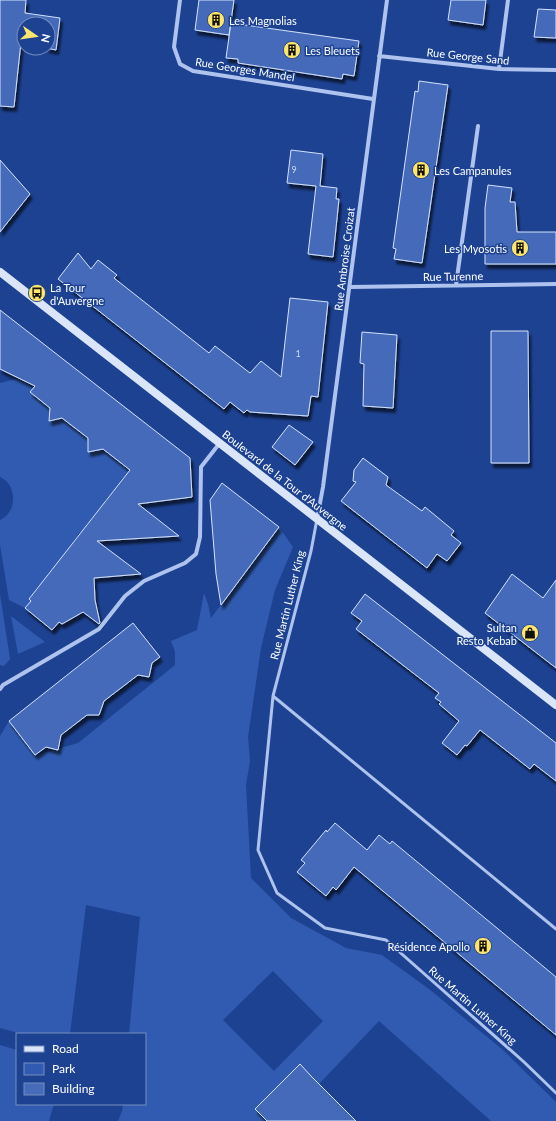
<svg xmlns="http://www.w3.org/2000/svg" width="556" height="1121" font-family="Lato,sans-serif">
  <defs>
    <filter id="shadow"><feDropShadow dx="2.5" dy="4.5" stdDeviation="1" flood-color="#0009"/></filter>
  </defs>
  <rect width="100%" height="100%" fill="#1d4292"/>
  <path fill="#305bb0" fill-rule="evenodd" d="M 20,378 L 33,388 L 30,392 L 130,470 L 120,481 L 125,485 L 117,495 L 113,491 L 104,502 L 108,506 L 101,515 L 97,512 L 86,525 L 89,528 L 84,535 L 80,532 L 70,546 L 73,549 C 60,561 47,570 42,587 L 39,585 L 29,599 L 31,601 L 25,608 L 9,600 L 0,545 L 0,520 C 14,514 17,495 8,483 C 6,480 3,479 0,477 L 0,383 Z
    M 279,527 L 293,547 L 275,590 L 261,648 L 248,737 L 250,761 L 246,785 L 251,878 L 291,918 L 346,948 L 382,955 L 429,989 L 503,1050 L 556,1102 L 556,1121 L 491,1121 L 379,1021 L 319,1084 L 300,1065 L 255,1109 L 267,1121 L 118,1121 L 122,1111 L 123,1104 L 145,1104 L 145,1034 L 129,1034 L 140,917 L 86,905 L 70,1034 L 22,1034 L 0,1028 L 0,736 L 9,721 L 36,755 L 78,743 L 175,665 L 175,652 L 171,641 L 197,630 L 204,593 L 208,604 L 211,618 ZM 273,971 L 323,1021 L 274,1071 L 223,1020 Z
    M 0,594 L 10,659 L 4,666 L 0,665 Z
    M 11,616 L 45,642 L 18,654 Z
    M 0,1045 L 17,1050 L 17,1104 L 54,1104 L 49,1121 L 0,1121 Z"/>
  <path fill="#456bb9" stroke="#d4e1fa" filter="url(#shadow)" d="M 0,0 L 26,0 L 25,13 L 60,18 L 56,50 L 46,48 L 48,48 L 48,24 L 24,24 L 24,43 L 21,42 L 14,107 L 0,106 Z
    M 199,0 L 234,0 L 229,35 L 195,30 Z
    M 451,0 L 486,0 L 483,25 L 448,20 Z
    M 538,9 L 556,10 L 556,38 L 534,37 Z
    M 231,23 L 359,41 L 354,76 L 343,74 L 342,79 L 238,63 L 238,59 L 226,58 Z
    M 419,81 L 448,85 L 422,263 L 394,259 L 396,249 L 393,248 L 415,91 L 418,92 Z
    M 291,150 L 323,154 L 320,186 L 337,188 L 336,199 L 339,199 L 333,257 L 308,254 L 316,186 L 287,183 Z
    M 0,160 L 30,194 L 0,232 Z
    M 488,185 L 512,188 L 510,202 L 515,202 L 517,232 L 556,232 L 556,264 L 485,264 L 485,208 Z
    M 78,253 L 91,269 L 98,260 L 117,275 L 114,278 L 209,353 L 215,346 L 250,373 L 261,361 L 281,377 L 290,298 L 328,302 L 318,397 L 311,396 L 308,416 L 250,412 L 247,410 L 244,413 L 230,402 L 224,409 L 58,279 Z
    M 0,310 L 190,458 L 192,497 L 138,504 L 179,536 L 97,541 L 141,574 L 94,578 L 95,600 L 100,623 L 99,624 L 83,612 L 62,624 L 59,622 L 52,630 L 25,608 L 31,601 L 29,599 L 130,470 L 103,449 L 88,452 L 88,438 L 62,418 L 49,421 L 50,408 L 30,392 L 35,386 L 0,369 Z
    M 491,331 L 528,331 L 529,463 L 491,463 Z
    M 362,332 L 397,335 L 393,408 L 363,406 L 364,364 L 360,363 Z
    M 289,425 L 313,442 L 295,465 L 272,447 Z
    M 363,458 L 388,477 L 386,485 L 422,511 L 425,507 L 454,531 L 451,535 L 461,543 L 447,561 L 437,554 L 427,568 L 341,501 L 356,482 L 353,481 L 354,470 Z
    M 222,483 L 279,527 L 221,605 L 216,574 L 210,500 Z
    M 512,574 L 543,598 L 556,580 L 556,668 L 485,613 Z
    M 365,594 L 556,743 L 556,781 L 534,764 L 530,769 L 480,730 L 467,746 L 465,745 L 457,755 L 442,743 L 459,721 L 439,704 L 441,702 L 435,698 L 439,693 L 356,629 L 362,621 L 351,613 Z
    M 133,623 L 160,657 L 152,663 L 149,677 L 138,675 L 104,701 L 99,715 L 87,715 L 61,735 L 58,750 L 46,747 L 35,755 L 9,721 Z
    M 335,823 L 367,850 L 379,835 L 390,844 L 392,841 L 556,977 L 556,1035 L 354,867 L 336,890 L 333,887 L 326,896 L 297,872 L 305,863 L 301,860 L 326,830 L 327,832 Z
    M 300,1064 L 311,1076 L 356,1121 L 267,1121 L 255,1109 Z"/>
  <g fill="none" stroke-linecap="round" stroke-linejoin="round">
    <path stroke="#aec3ee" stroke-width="3" d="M 317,519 L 311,551 L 273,696 L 556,929
      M 273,696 L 258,850 L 277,893 L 325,928 L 386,940 L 524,1062 L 556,1093"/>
    <path stroke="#aec3ee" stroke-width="4" d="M 180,0 L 174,47 L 180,64 L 193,71 L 373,99
      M 379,56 L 499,69 L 556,70
      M 499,69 L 508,0
      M 456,285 L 478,126
      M 350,287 L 556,284
      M 317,519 L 323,487 L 387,0
      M 0,689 L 3,685 L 99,629 L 125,596 L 144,581 L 185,563 L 196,554 L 200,537 L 201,467 L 219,444"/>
    <path stroke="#dbe5fa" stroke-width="8" d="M 0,272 L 556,705"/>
  </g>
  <defs>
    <symbol id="building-disc" viewBox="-11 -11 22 22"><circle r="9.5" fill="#fee56c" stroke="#1d4292"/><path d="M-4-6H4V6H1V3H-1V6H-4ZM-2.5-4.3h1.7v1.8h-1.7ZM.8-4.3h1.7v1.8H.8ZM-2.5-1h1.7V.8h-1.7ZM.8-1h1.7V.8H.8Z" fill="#111"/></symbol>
    <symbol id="bus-disc" viewBox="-11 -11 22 22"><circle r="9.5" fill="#fee56c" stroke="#1d4292"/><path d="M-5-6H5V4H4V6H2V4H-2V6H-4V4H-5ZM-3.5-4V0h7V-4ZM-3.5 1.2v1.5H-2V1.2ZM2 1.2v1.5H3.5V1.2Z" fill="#111"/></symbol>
    <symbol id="shop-disc" viewBox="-11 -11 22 22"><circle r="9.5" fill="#fee56c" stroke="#1d4292"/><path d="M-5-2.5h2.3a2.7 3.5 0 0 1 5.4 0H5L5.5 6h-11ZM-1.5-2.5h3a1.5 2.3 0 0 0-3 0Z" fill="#111"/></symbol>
  </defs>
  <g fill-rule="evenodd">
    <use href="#building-disc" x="206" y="10" width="20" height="20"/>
    <use href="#building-disc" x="282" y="40" width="20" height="20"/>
    <use href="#building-disc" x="411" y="160" width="20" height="20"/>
    <use href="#building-disc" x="510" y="238" width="20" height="20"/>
    <use href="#bus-disc" x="27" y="283" width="20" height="20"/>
    <use href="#shop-disc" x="520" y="623" width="20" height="20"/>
    <use href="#building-disc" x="473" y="936" width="20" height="20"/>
  </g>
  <g text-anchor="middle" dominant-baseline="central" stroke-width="3" stroke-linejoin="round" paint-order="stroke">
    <g font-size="9" fill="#d0daee">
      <text x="294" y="169">9</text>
      <text x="298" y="353">1</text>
    </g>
    <g font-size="11" fill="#fff" stroke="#1d4292" text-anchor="start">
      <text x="229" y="20">Les Magnolias</text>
      <text x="305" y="50">Les Bleuets</text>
      <text x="434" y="170">Les Campanules</text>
      <text x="507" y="248" text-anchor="end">Les Myosotis</text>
      <text x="50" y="287">La Tour<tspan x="50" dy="13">d'Auvergne</tspan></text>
      <text x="517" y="627" text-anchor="end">Sultan<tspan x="517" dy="13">Resto Kebab</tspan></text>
      <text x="470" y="946" text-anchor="end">Résidence Apollo</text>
    </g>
    <g font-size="11" fill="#fff" stroke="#1d4292">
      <text transform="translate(468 56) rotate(6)">Rue George Sand</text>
      <text transform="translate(245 69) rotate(9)">Rue Georges Mandel</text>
      <text transform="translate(344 259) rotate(-83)">Rue Ambroise Croizat</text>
      <text transform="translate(453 276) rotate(-1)">Rue Turenne</text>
      <text transform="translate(285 480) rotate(38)">Boulevard de la Tour d'Auvergne</text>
      <text transform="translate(287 605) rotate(-76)">Rue Martin Luther King</text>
      <text transform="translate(473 1005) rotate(41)">Rue Martin Luther King</text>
    </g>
  </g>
  <rect x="16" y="1033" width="130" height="72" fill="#1d4292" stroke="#778ebe"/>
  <rect x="24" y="1046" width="20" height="6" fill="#dbe5fa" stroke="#778ebe"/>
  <text x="52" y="1053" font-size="12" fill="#ffffff">Road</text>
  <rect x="24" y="1063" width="20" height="12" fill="#305bb0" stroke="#778ebe"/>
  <text x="52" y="1073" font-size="12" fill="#ffffff">Park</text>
  <rect x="24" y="1083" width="20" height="12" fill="#456bb9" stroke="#778ebe"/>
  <text x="52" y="1093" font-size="12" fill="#ffffff">Building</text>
  <g transform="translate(36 36) rotate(103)"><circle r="19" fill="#1d4292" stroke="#778ebe"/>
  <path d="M0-3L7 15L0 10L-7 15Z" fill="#fee56c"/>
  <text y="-6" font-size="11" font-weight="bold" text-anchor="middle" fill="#ffffff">N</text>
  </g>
</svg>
